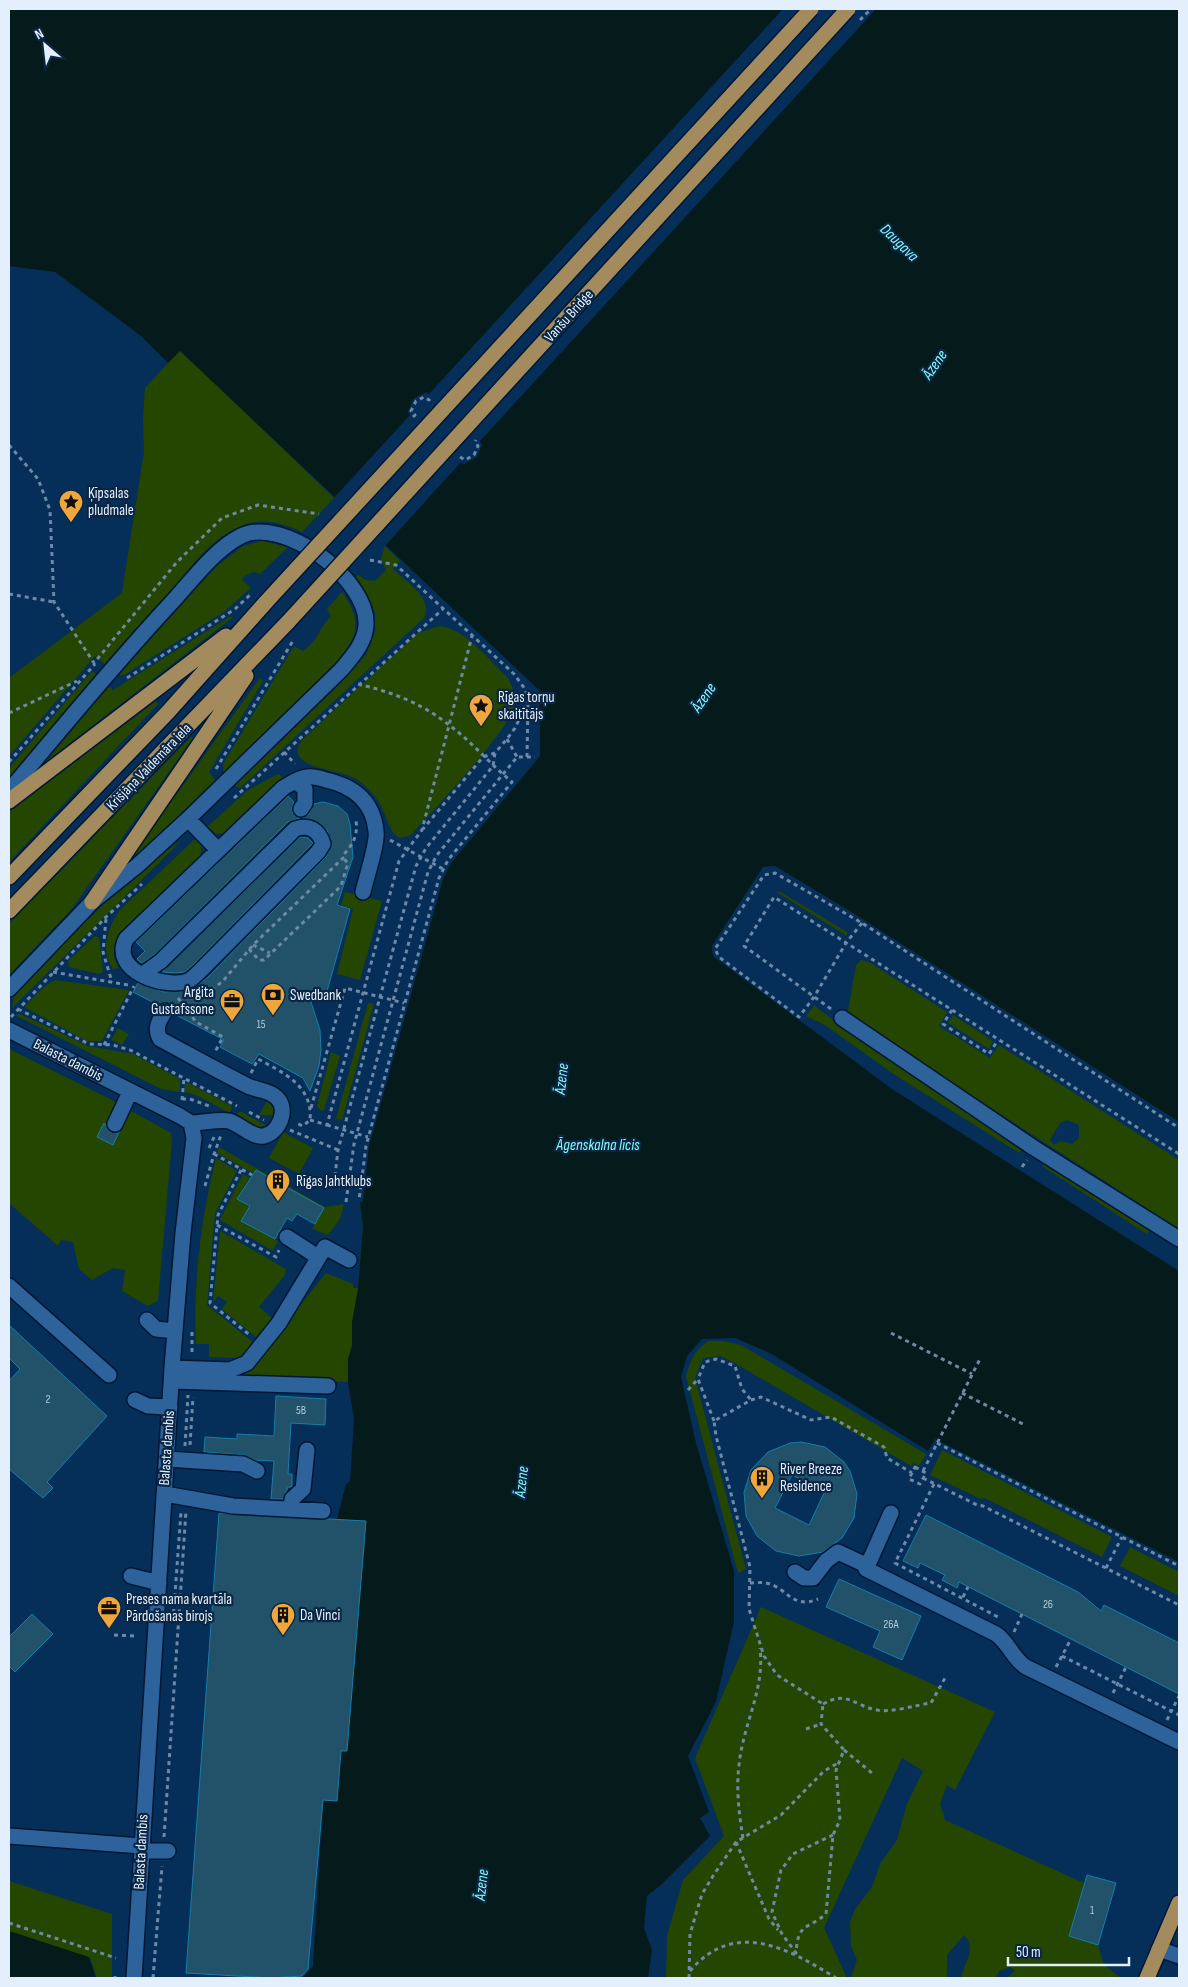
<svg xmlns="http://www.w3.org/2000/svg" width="1188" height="1987" font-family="'Sofia Sans Condensed',sans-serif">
  <rect width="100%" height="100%" fill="#052f59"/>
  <path fill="#254600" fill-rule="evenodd" d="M 180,350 L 334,498 L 302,532 C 281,522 261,517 239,527 C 211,538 191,568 172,590 C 150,615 128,640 106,665 L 95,656 L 9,756 L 9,678 L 122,593 L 144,452 L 143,417 L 145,388 Z
    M 263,541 L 288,547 L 260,574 L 254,572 L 244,576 L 242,580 L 251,588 L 225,611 L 124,675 L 117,675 L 217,566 L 243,546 Z
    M 385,546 L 400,561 L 393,569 C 405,581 434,598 424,618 L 240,788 L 234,785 L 308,715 L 366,655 L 375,632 L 375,612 L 368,596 L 354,579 L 358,575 L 366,580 L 375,581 L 386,570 L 381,558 Z
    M 342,592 C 350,603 358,617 355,631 C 346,667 254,746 224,774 L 223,764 L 294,646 L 303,651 C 320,639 318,629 331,616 L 327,609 Z
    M 231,616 L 232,618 L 43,764 L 42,763 L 108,684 L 113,690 Z
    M 439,626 C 466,629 487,658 506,676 C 512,683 516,695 514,705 C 509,732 433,810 411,835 L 400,838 C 389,833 387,816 381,806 C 375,795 365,784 354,778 C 339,769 284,769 301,741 L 418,633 Z
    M 92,671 L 97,675 L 9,777 L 9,768 Z
    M 260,678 L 263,681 L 209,772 L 216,781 L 132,859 L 131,858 Z
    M 156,701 L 158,704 L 9,862 L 9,812 Z
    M 191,737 L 193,738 L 71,910 L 9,975 L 9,924 Z
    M 278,774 L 284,778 L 225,833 L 216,834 L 207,827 L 248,790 Z
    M 196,838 L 202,845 L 200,856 L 118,938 L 114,957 L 119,968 L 113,969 C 100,949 107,930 119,911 Z
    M 182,840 L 12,1008 L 14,997 L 18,992 C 66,942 124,877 182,840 Z
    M 779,891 L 847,932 L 847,936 L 778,893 Z
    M 345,892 L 382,901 L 360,980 L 337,974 L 353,909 L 341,905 Z
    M 95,936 L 99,938 L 103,972 L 99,974 L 69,967 L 68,961 Z
    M 861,960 L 869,962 L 947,1012 L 939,1026 L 990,1058 L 999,1045 L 1179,1160 L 1179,1229 L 851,1018 L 848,1011 L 856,965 ZM 1067,1120 L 1079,1125 L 1079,1138 L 1072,1144 L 1060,1141 L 1054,1145 L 1050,1140 L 1060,1123 Z
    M 55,980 L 129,990 L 102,1041 L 87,1041 L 26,1008 L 25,1006 L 45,986 Z
    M 368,1003 L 374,1004 L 342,1120 L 336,1119 Z
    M 814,1005 C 880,1059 954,1099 1023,1149 L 1019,1153 L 895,1075 L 825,1025 L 806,1016 Z
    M 20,1014 L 88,1046 L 133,1054 L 180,1079 L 180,1092 L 161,1089 L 15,1015 Z
    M 953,1015 L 993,1041 L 989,1049 L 948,1023 Z
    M 118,1028 L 129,1034 L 122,1045 L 111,1040 Z
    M 9,1049 L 108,1098 L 171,1133 L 172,1140 L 158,1301 L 148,1306 L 122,1291 L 125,1270 L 113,1268 L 92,1280 L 79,1269 L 73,1242 L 61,1240 L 58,1246 L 9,1203 Z
    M 331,1052 L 340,1056 L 324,1110 L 321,1111 L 317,1106 Z
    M 188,1083 L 232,1106 L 230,1113 L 196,1095 L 185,1092 L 185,1084 Z
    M 268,1099 L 273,1102 L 273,1115 L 259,1115 Z
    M 240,1111 L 267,1126 L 256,1127 L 235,1116 Z
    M 283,1132 L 313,1148 L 299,1174 L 269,1158 Z
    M 219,1147 L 325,1207 L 344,1204 L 340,1219 L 328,1235 L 312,1229 L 323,1208 L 256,1170 L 253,1173 L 217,1153 Z
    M 216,1158 L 237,1171 L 215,1213 L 207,1305 L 254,1343 L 240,1358 L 209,1357 L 209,1344 L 196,1344 C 193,1282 201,1218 216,1158 Z
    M 1045,1162 L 1150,1229 L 1147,1234 L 1042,1166 Z
    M 243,1174 L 250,1178 L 237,1199 L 250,1206 L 241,1221 L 278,1241 L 273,1251 L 220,1220 Z
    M 360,1203 L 382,1214 L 352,1322 L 352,1346 L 348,1359 L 348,1382 L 243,1377 L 326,1273 L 353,1284 L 353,1288 L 358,1288 L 363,1226 Z
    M 220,1231 L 286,1269 L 285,1275 L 259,1307 L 272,1318 L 257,1338 L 222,1309 L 227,1302 L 218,1296 L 213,1302 Z
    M 709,1341 L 724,1341 L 741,1345 L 926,1454 L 919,1466 L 913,1463 L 911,1466 L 731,1361 L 720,1356 L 703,1358 L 695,1378 L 746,1569 L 738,1573 L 686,1376 C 691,1361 694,1349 709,1341 Z
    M 942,1450 L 1112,1537 L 1102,1557 L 985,1498 L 981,1499 L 930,1475 Z
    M 1130,1547 L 1179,1572 L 1179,1596 L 1120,1566 Z
    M 761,1607 L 995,1712 L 955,1790 L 947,1785 L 940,1803 L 945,1820 L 1084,1883 L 1069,1936 L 1098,1945 L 1104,1965 L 1121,1978 L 1007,1978 L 1015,1971 L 1010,1967 L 999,1971 L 996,1978 L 961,1978 C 963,1964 978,1948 964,1935 L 947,1955 L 947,1978 L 851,1978 L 857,1960 L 851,1946 L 850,1922 L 855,1909 L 872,1887 L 880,1864 L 897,1840 L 907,1804 L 923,1771 L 902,1758 L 824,1928 L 847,1978 L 666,1978 L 667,1936 L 683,1880 L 724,1836 L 695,1758 Z
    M 9,1881 L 112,1914 L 112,1978 L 97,1978 L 90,1958 L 9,1931 Z"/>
  <path fill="#051b1b" d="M 9,9 L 1179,9 L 1179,1122 L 853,913 L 775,866 L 763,867 L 712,946 L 713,956 L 892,1089 L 1179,1271 L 1179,1562 L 935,1439 L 928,1451 L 770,1353 L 735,1338 L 702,1339 L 687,1356 L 681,1377 L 696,1443 L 734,1571 L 734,1621 L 716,1702 L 688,1756 L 709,1812 L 700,1818 L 710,1836 L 661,1885 L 647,1896 L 644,1928 L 652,1950 L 648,1978 L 303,1978 L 313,1966 L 323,1800 L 337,1801 L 341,1751 L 347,1751 L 366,1522 L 337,1519 L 346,1484 L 350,1481 L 354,1419 L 348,1382 L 348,1359 L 352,1346 L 352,1322 L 358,1288 L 363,1226 L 360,1203 L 363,1201 L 369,1146 L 443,879 L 451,863 L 540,756 L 540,691 L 180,351 L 168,363 L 141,336 L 55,272 L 9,266 Z
    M 9,1931 L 89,1957 L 96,1978 L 9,1978 Z"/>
  <path fill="#052f59" d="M 783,9 L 876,9 L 480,441 L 482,445 L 477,457 L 464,464 L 461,462 L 384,547 L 333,499 L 410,415 L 408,412 L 413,399 L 426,392 L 429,394 Z"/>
  <path fill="#215269" stroke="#177ea9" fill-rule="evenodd" d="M 288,796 L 294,802 L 292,808 L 293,814 L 300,818 L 288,822 L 155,954 L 142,963 L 139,961 L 137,959 L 145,951 L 136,942 Z
    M 323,802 L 338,806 L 347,814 L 350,824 L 353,857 L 337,905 L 350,909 L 326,995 L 311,1002 L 320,1030 L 321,1050 L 319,1066 L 310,1091 L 303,1078 L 259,1054 L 252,1064 L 220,1047 L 224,1040 L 174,1014 L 173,1007 L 169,1003 L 165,1002 L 158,1005 L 133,992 L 138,983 L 164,992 L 190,990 L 207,978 L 326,857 L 332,845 L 327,830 L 316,821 L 302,818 L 309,814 L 314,804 Z
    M 300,837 L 308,838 L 313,843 L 191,967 L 185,972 L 177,973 L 162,972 Z
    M 104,1123 L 111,1132 L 119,1132 L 113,1145 L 97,1137 Z
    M 256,1170 L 324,1208 L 315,1224 L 297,1214 L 292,1221 L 287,1218 L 275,1239 L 241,1221 L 250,1206 L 237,1199 Z
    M 9,1325 L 107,1416 L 47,1482 L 53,1488 L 43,1498 L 9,1469 L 9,1381 L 20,1369 L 9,1358 Z
    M 276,1396 L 326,1399 L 325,1425 L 291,1423 L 288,1474 L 292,1474 L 292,1487 L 288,1487 L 283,1499 L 271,1499 L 274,1461 L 255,1460 L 244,1455 L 204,1452 L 205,1437 L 237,1439 L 237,1434 L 274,1436 Z
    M 801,1442 L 825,1447 L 844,1462 L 850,1471 L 857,1494 L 854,1518 L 842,1538 L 823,1552 L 799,1556 L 776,1551 L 757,1536 L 746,1516 L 744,1492 L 751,1470 L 768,1452 L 790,1443 ZM 792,1475 L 825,1491 L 809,1525 L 775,1508 Z
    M 219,1513 L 366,1521 L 347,1751 L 341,1751 L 337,1801 L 323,1800 L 308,1969 L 302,1976 L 271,1978 L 186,1973 Z
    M 926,1515 L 1078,1592 L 1101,1611 L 1104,1605 L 1179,1643 L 1179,1694 L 959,1582 L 957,1588 L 942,1580 L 945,1575 L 920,1563 L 918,1568 L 903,1561 Z
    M 839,1579 L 921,1616 L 902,1660 L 873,1647 L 880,1631 L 826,1607 Z
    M 32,1614 L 53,1634 L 15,1672 L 9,1666 L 9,1637 Z
    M 1087,1875 L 1116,1883 L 1098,1945 L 1069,1936 Z"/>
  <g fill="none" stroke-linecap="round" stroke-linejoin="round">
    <defs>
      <path id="minor" d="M 295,781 L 305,789 L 305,803 L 301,809
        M 9,791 C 63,727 116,662 173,601 C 193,579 214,550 241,536 C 283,515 369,580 366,625 C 365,643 352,657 341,670 L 188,819 L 138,865 L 92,902 L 9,989
        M 188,819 L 218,850
        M 143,974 L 161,961 L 295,829 C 309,824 319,830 323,844 L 318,852 L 200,971 C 197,974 192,979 188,981 C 164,989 110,971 126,939 L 283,788 C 290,784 298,778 307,777 C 314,776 320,778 326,780 C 353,786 373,801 376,831 C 378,843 366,878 363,892
        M 165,1011 C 159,1021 154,1028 160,1039 C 190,1055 218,1071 248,1086 C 256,1090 269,1090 276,1097 C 289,1108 280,1132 264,1136 C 252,1138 240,1124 229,1121 C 219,1119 202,1123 191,1123
        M 842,1018 L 1034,1148 L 1179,1239
        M 9,1030 L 180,1116 L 191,1123 L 194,1138 L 183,1233 L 172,1368 L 134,1978
        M 115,1124 L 130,1092
        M 287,1237 L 318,1257
        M 9,1286 L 109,1375
        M 147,1320 L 156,1329 L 175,1331
        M 172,1368 L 230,1370 L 247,1363 L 279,1323 L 325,1247 L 349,1260
        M 172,1381 L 328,1386
        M 135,1400 L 148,1406 L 170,1407
        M 167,1459 L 243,1464 L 257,1471
        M 165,1494 L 233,1506 L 323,1511
        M 292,1509 L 292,1499 L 303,1489 L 307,1450
        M 891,1513 L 866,1569 L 996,1634 C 1009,1643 1013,1659 1026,1667 L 1179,1742
        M 795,1572 L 804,1578 L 813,1578 L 826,1561 L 838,1552 L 868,1566
        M 131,1576 L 159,1583
        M 9,1836 L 141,1846
        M 141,1851 L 168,1851
        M 1159,1949 L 1179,1956"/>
      <path id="major" d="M 9,801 L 226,636
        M 9,877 L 168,712 L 266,602
        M 92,902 L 246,676
        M 9,911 L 288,622
        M 1147,1978 L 1179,1903"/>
    </defs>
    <use href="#minor" stroke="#001733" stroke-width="18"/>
    <use href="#major" stroke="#001733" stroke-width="18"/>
    <path stroke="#6e89a6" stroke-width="3" stroke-dasharray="4 4" stroke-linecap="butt" d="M 9,445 L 38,479 L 50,510 L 54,602 L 94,663 L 177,562 L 222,518 L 258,505 L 319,514
      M 370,560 L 396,565 L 514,674 L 525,689 L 528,701 L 515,728 L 507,739 L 495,753 L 483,757 L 423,829
      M 9,594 L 54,602
      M 127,678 L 235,609 L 250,595
      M 358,684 C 391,692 422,703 449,725 C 472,742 490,764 512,782 L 448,860 L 439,878 L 366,1146 L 359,1200
      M 9,713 L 77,681
      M 507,739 L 517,757
      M 284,752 L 295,764
      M 527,757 L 528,704
      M 9,762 L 95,664
      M 216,769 L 294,639
      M 234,798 L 443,609
      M 390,840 L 443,869
      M 106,919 L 103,952 L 112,982
      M 862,923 L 846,943 L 814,997 L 799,1017 L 719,957 L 715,949 L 764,875 L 775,873 L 862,923 L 1179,1128
      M 253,945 L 270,953
      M 249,949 L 259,960 L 264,960 L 341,886 L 348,863 L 343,858
      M 53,972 L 128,985
      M 178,998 L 196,1022 L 223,1037 L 215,1052
      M 190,998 L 203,997 L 223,981 L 253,945 L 343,858 L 342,856 C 353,845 358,836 356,820
      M 18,1009 L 89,1044 L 113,1045 L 130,1050 L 237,1106
      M 831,1009 L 744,946 L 774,897 L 1179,1154
      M 952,1010 L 943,1024 L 989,1054 L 998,1040
      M 11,1017 L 106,917 L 142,884
      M 104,1045 L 134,986
      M 251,1073 L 258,1059 C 284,1073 313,1086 310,1120 L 303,1126 L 296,1123
      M 182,1099 L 190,1099 L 209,1106
      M 182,1100 L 184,1078
      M 311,1108 L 345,988 L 404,1003
      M 249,1112 L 264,1120
      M 310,1120 L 327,1125 L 399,861 L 422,830 L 472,636
      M 327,1125 L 368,1137
      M 290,1130 L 338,1150
      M 209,1148 L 215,1135
      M 214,1154 L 252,1175
      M 1022,1167 L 1027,1160
      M 241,1170 L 218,1215 L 210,1303 L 251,1336
      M 334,1184 L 338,1150 L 416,866 L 426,848 L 493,766 L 495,753
      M 205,1186 L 214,1154 L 221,1135
      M 346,1202 L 354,1144 L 428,872 L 437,855 L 517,757 L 535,757
      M 217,1225 L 276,1257 L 279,1250
      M 192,1332 L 192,1355
      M 891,1333 L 972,1374
      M 688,1390 L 698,1379
      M 962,1393 L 1023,1424
      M 714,1421 L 698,1379 L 705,1362 L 716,1359 L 735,1366 L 742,1389 L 751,1400
      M 937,1443 L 1179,1566
      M 190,1445 L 193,1397
      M 185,1446 L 188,1395
      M 915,1467 L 926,1473 L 920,1484 L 909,1479 Z
      M 923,1471 L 980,1359
      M 923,1478 L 977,1505 L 983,1506 L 1179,1605
      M 934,1484 L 895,1563 L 998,1617
      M 1106,1568 L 1122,1537
      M 750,1583 C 755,1583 761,1582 766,1583 C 787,1587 792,1610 818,1599
      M 963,1597 L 968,1587
      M 173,1621 L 181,1512
      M 1014,1632 L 1022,1614
      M 114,1635 L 134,1636
      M 1062,1656 L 1179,1715
      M 1056,1667 L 1071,1639
      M 1113,1693 L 1126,1667
      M 823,1704 C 848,1690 854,1706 877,1710 C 890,1713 917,1705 931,1703 L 945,1678
      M 1167,1720 L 1179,1696
      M 806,1729 L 821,1724
      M 844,1750 L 872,1773
      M 833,1835 L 793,1854 L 781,1870 L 772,1912 L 782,1934 L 796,1953 C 798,1922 807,1930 826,1914 L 833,1835 L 840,1820 L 836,1770 L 844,1750 L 821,1724 L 823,1704 L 777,1675 L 764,1656 L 749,1609 L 750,1567 L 716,1436 L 714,1421 L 751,1400 L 761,1397 L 811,1420 L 831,1417 L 884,1447 L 887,1458 L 912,1473
      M 164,1837 L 186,1511
      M 743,1838 C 739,1814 736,1789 739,1765 C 743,1724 765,1690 760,1648
      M 736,1842 L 769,1919 L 778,1930
      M 9,1923 L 116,1958
      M 690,1971 C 735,1918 789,1949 836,1978
      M 115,1978 L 115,1976
      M 153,1978 L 162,1866
      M 689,1978 L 690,1934 L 702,1894 L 713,1876 L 736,1842 L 781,1815 L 824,1771 L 838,1763"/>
    <use href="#minor" stroke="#2d629b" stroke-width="15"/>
    <use href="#major" stroke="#a38b5e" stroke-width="15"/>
    <defs>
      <path id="major-bridge" d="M 266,602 L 811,9
        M 288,622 L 848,9"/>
    </defs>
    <use href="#major-bridge" stroke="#001733" stroke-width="18" stroke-linecap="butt"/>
    <path stroke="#6e89a6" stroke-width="3" stroke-dasharray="4 4" stroke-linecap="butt" d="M 860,20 L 871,9
      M 413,417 L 415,415 L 411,411 L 416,401 L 424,397 L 429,400 L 431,398
      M 460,457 L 465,460 L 474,455 L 478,446 L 475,442 L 476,440"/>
    <use href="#major-bridge" stroke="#a38b5e" stroke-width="15"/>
  </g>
  <defs>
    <symbol id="sight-pin" viewBox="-11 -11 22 30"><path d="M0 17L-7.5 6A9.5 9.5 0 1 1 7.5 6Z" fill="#efa73d" stroke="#0a2644"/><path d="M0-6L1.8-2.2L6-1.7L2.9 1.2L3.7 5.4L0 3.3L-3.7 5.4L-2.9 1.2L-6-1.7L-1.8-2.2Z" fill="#111"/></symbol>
    <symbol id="bank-pin" viewBox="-11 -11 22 30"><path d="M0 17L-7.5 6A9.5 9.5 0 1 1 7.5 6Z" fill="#efa73d" stroke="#0a2644"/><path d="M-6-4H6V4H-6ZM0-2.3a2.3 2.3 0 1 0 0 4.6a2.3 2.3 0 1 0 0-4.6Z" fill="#111"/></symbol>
    <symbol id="office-pin" viewBox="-11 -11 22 30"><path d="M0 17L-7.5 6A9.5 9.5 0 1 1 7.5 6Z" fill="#efa73d" stroke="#0a2644"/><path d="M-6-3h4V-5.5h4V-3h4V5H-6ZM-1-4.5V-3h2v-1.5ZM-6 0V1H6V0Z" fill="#111"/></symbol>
    <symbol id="building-pin" viewBox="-11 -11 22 30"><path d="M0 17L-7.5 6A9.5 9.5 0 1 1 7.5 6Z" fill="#efa73d" stroke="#0a2644"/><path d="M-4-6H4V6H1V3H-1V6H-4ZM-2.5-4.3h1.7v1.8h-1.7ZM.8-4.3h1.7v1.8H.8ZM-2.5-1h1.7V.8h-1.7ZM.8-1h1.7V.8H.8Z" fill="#111"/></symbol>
  </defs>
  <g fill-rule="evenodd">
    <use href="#sight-pin" x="57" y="488" width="28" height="38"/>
    <use href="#sight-pin" x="467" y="692" width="28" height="38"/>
    <use href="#bank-pin" x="259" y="981" width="28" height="38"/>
    <use href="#office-pin" x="218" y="987" width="28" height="38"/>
    <use href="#building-pin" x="264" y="1167" width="28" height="38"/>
    <use href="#building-pin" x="748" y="1464" width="28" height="38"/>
    <use href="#office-pin" x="95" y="1594" width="28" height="38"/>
    <use href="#building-pin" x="269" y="1601" width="28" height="38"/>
  </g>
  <g text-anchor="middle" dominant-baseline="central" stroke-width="4.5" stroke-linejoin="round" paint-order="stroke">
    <g font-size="12" fill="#b2c8d7">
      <text x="261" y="1024">15</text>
      <text x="48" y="1399">2</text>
      <text x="301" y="1410">5B</text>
      <text x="1048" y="1604">26</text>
      <text x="891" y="1624">26A</text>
      <text x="1092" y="1910">1</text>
    </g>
    <g font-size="15" fill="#e3effc" stroke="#0a2644">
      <text transform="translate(569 316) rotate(-48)">Vanšu Bridge</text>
      <text transform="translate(149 767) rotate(-46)">Krišjāņa Valdemāra iela</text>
      <text transform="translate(68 1060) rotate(27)">Balasta dambis</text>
      <text transform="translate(167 1448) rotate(-86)">Balasta dambis</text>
      <text transform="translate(141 1852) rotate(-87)">Balasta dambis</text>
    </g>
    <g font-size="15" fill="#e3effc" stroke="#0a2644" text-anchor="start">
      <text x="88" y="493">Ķīpsalas<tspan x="88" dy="17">pludmale</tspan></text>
      <text x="498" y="697">Rīgas torņu<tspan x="498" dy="17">skaitītājs</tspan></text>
      <text x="214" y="992" text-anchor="end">Argita<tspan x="214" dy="17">Gustafssone</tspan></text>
      <text x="290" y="995">Swedbank</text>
      <text x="296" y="1181">Rīgas Jahtklubs</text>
      <text x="780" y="1469">River Breeze<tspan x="780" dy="17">Residence</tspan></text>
      <text x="126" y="1599">Preses nama kvartāla<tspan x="126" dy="17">Pārdošanas birojs</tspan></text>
      <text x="300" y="1615">Da Vinci</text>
    </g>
    <g font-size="16" font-style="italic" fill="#88faf6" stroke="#0a2644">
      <text transform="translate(899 243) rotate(44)">Daugava</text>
      <text transform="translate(935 365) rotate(-55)">Āzene</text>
      <text transform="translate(704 698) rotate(-55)">Āzene</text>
      <text transform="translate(562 1079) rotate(-84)">Āzene</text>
      <text x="598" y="1145">Āgenskalna līcis</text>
      <text transform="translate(522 1482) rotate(-84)">Āzene</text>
      <text transform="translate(482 1885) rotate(-84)">Āzene</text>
    </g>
  </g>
  <rect width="1188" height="1987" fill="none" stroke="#e3effc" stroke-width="20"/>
  <g transform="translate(45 45) rotate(332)" stroke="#0a2644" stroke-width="4" paint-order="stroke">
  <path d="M0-4L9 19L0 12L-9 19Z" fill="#e3effc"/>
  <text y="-8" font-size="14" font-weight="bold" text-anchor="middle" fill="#e3effc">N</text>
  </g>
  <path d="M1008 1957v8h121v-8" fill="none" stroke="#e3effc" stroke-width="2.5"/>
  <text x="1016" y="1957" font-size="15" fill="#e3effc" stroke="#0a2644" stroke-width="4" paint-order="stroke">50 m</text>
</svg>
